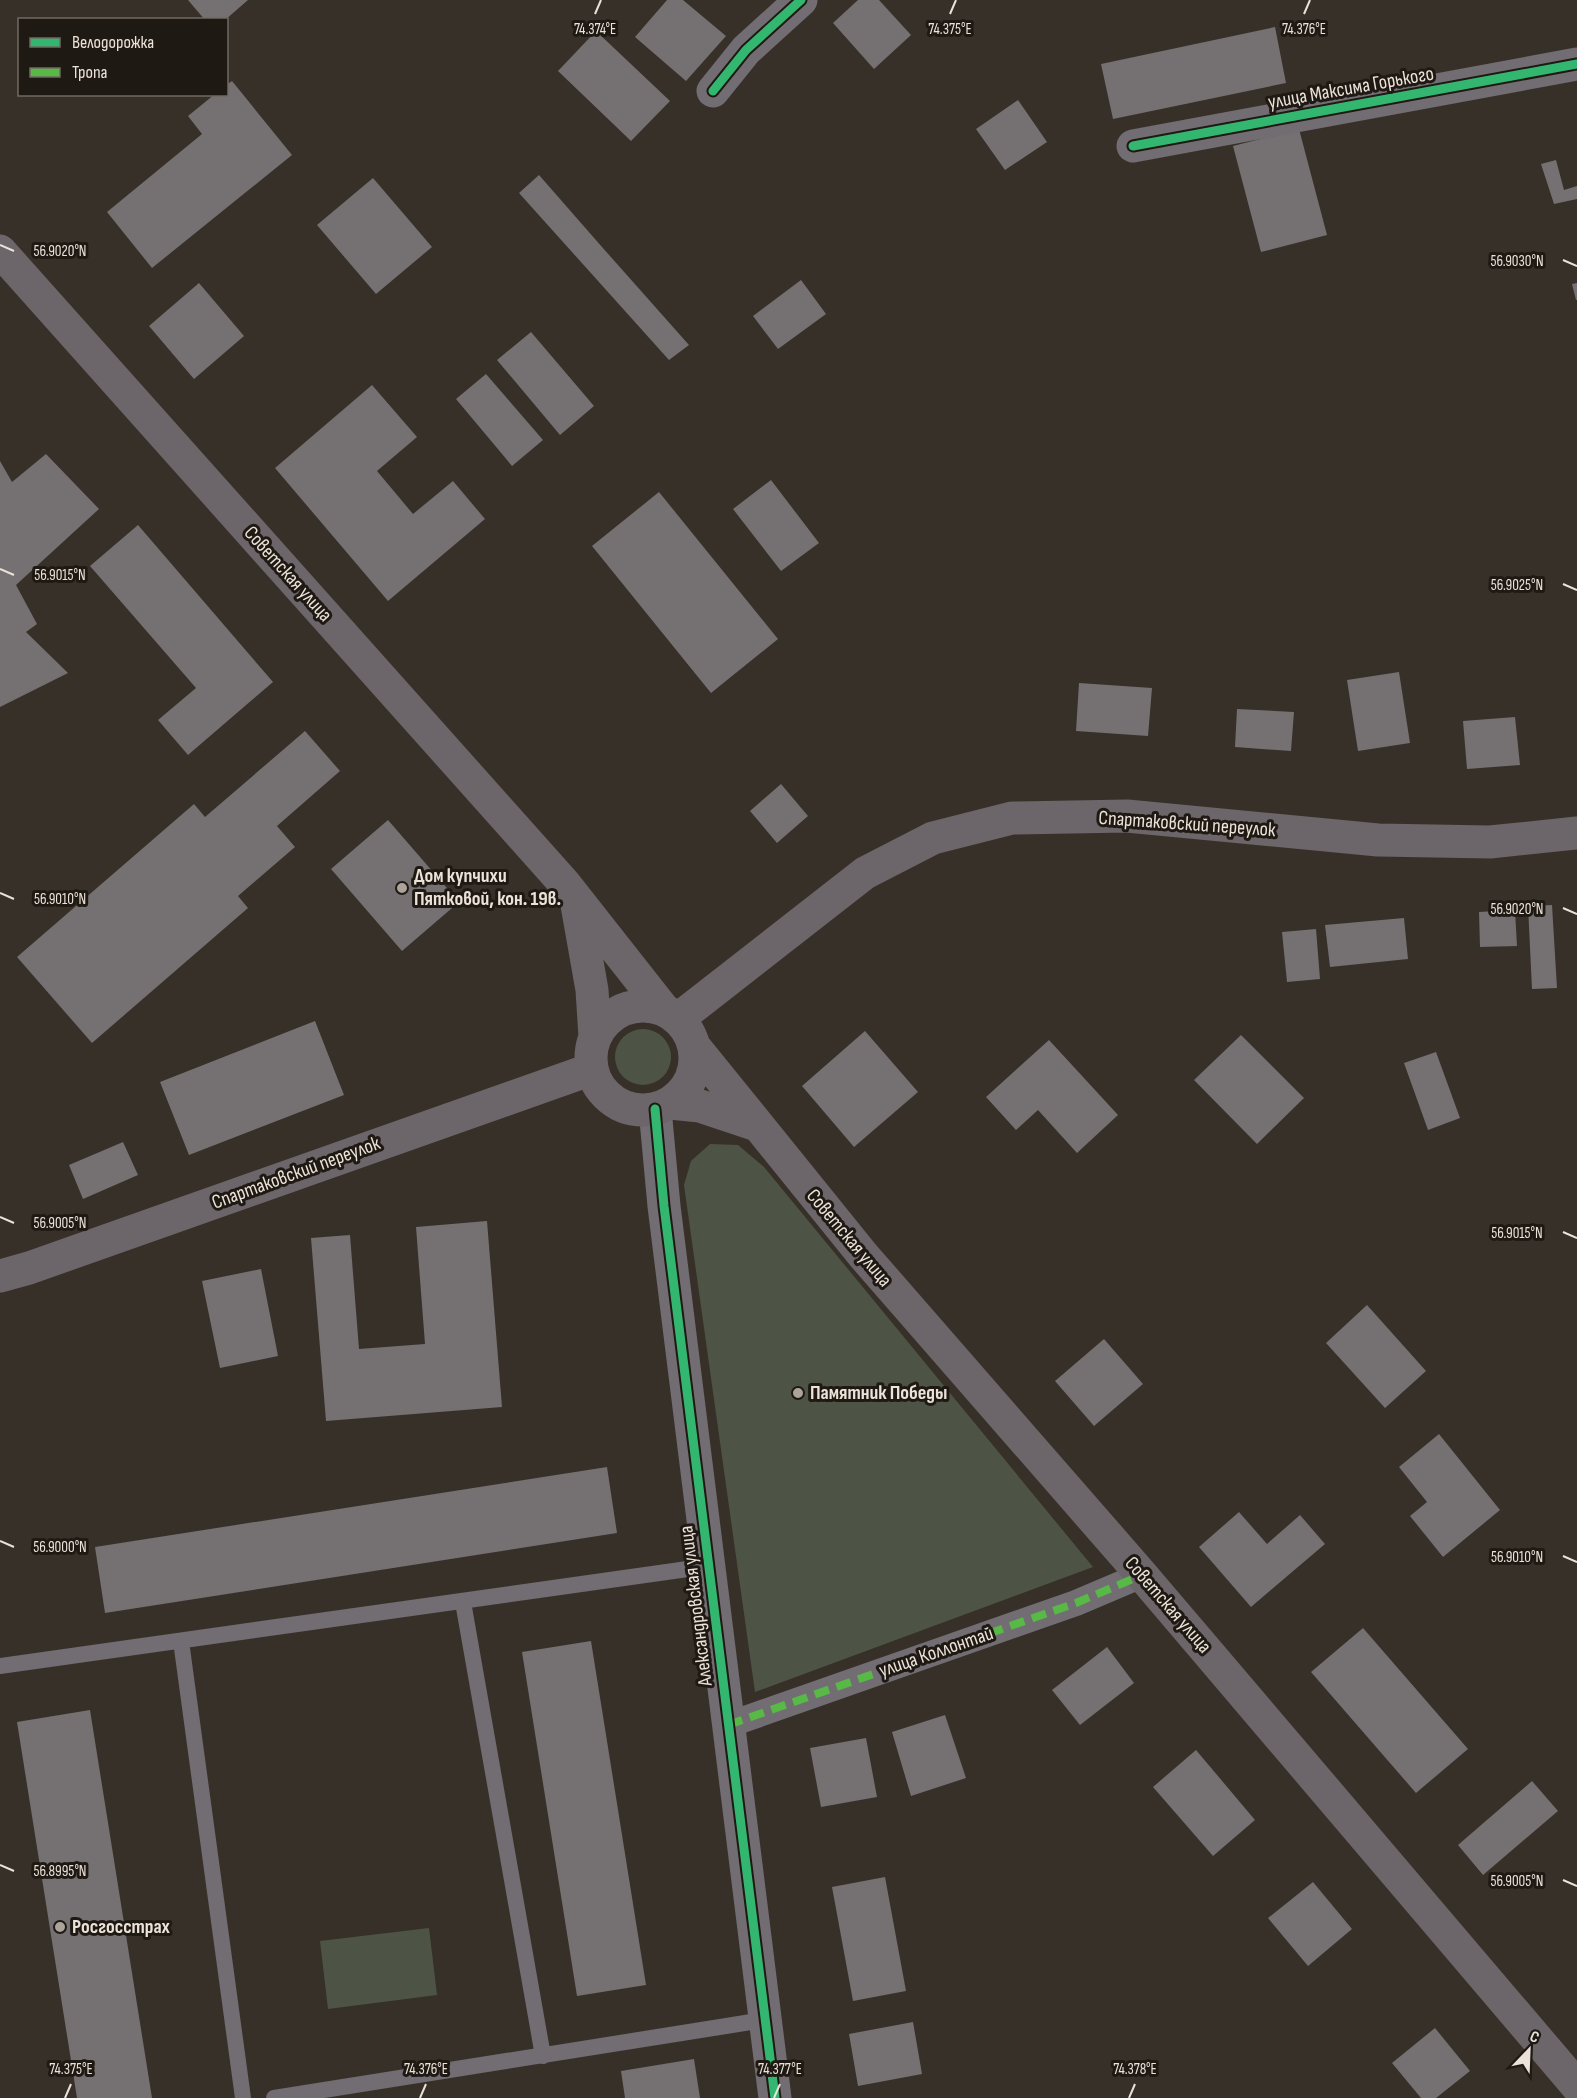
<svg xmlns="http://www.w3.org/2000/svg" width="1577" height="2098" font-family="'Sofia Sans Condensed',sans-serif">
  <rect width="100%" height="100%" fill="#373028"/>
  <path fill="#4d5445" d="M615 1057a28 28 0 1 1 56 0a28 28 0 1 1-56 0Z
    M 710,1144 L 738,1145 L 764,1167 L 1093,1567 L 755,1692 L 684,1185 L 691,1161 Z
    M 429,1928 L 437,1995 L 328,2009 L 320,1941 Z"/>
  <path fill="#757072" d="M 188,0 L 248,0 L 225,20 L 205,20 Z
    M 667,0 L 683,0 L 726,36 L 686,81 L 635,37 Z
    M 858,0 L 879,0 L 911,35 L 874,69 L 833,23 Z
    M 1275,27 L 1286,83 L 1113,119 L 1101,64 Z
    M 596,31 L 670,101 L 631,141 L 558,71 Z
    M 232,81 L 292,155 L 152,268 L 107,212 L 202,134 L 188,116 L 215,94 L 226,94 L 226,85 Z
    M 1018,100 L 1047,142 L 1005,170 L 976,129 Z
    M 1299,129 L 1327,235 L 1261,252 L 1233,146 Z
    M 1556,160 L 1564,190 L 1577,186 L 1577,199 L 1554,204 L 1541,164 Z
    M 539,175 L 602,247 L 689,345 L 669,360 L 519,193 Z
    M 373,178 L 432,247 L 376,294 L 317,225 Z
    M 801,280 L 826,314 L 778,349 L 753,316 Z
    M 199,283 L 244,336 L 194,379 L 149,326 Z
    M 1577,283 L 1577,300 L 1576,300 L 1572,284 Z
    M 531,332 L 594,406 L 560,435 L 497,360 Z
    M 486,374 L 543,440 L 512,466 L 456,399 Z
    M 372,385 L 417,437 L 377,471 L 413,514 L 453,481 L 485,519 L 388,601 L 275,468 Z
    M 46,454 L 99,509 L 16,585 L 37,624 L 26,632 L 68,673 L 0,707 L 0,461 L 12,482 Z
    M 771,480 L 819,543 L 781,571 L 733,509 Z
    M 659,492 L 778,639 L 711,693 L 592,546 Z
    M 138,525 L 273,682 L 188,755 L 158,720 L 196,688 L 90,566 Z
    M 1399,672 L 1410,743 L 1358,751 L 1347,680 Z
    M 1079,683 L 1152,688 L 1148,736 L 1076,731 Z
    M 1237,709 L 1294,712 L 1291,751 L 1235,747 Z
    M 1515,717 L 1520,765 L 1467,769 L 1463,721 Z
    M 305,731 L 340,771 L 277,826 L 295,847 L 238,896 L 248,908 L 92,1043 L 17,957 L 194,804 L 205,817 Z
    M 781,784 L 808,816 L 777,843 L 750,811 Z
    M 388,820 L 459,902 L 402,951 L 331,869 Z
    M 1552,905 L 1557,988 L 1532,989 L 1528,906 Z
    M 1515,910 L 1517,946 L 1480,947 L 1479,912 Z
    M 1404,918 L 1408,959 L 1330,967 L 1325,925 Z
    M 1316,929 L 1320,979 L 1287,982 L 1282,932 Z
    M 315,1021 L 344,1095 L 189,1155 L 160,1082 Z
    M 865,1031 L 918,1092 L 854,1147 L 802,1086 Z
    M 1241,1035 L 1304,1098 L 1257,1144 L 1194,1080 Z
    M 1049,1040 L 1118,1115 L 1077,1153 L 1038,1110 L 1016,1130 L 986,1097 Z
    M 1436,1052 L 1460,1118 L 1428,1130 L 1404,1063 Z
    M 123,1142 L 138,1175 L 83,1199 L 69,1165 Z
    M 487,1221 L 502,1407 L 326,1421 L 311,1238 L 350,1235 L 359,1349 L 425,1344 L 416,1227 Z
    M 261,1269 L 278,1356 L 220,1368 L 202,1281 Z
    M 1367,1305 L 1426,1371 L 1385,1408 L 1326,1343 Z
    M 1104,1339 L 1143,1384 L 1094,1426 L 1055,1381 Z
    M 1439,1434 L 1500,1510 L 1443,1557 L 1410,1516 L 1427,1502 L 1399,1467 Z
    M 607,1467 L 617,1533 L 105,1613 L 95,1547 Z
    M 1239,1512 L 1267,1544 L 1300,1515 L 1325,1544 L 1251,1607 L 1199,1547 Z
    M 1363,1628 L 1468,1749 L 1416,1793 L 1311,1672 Z
    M 591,1641 L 646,1985 L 577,1996 L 522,1652 Z
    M 1107,1647 L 1134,1683 L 1080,1725 L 1052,1690 Z
    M 90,1710 L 152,2098 L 77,2098 L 17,1722 Z
    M 945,1715 L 966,1778 L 911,1796 L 892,1732 Z
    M 866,1738 L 877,1797 L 821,1807 L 810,1748 Z
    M 1196,1750 L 1255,1820 L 1213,1856 L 1153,1787 Z
    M 1532,1781 L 1558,1811 L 1483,1875 L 1458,1845 Z
    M 885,1877 L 906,1991 L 853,2001 L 832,1887 Z
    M 1313,1882 L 1352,1929 L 1308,1966 L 1268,1918 Z
    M 913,2022 L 922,2074 L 858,2086 L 849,2034 Z
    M 1435,2028 L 1470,2071 L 1436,2098 L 1421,2098 L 1392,2063 Z
    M 694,2059 L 700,2098 L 625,2098 L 621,2071 Z"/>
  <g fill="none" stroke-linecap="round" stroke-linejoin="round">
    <path stroke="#726c73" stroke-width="16" d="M 463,1602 L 543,2056
      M 181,1641 L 243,2098
      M 0,1666 L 709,1566
      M 274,2098 L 764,2020"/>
    <path stroke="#726c73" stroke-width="26" d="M 728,1725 L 1076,1603 L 1142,1575"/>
    <path stroke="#726c73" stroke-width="33" d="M 713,91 L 746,50 L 801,0
      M 1133,146 L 1577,64"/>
    <path stroke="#726c73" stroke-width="33" d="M 655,1109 L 664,1206 L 775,2098"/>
    <path stroke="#6c6569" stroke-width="33" d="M 0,251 L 564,883 L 664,1010
      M 577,905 L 592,990 L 595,1037
      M591 1058a52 52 0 1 1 104 0a52 52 0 1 1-104 0Z
      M 678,1019 L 865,873 L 933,838 L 1012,818 L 1127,816 L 1378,840 L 1490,842 L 1577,833
      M 694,1046 L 863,1255 L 1142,1575 L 1577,2086
      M 670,1103 L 700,1106 L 757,1125
      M 0,1276 L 29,1268 L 592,1069"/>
    <path stroke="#58b947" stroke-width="8" stroke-dasharray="15 8" stroke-linecap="butt" d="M 728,1725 L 1076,1603 L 1142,1575"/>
    <defs>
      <path id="cycleway" d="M 713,91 L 746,50 L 801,0
        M 1133,146 L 1577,64
        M 655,1109 L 664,1206 L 775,2098"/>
    </defs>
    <use href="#cycleway" stroke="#1f1913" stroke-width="13"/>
    <use href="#cycleway" stroke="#33b770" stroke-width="9"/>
  </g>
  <path fill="none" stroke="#ebe2d9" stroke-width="2" d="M 595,14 L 601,0M 950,14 L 956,0M 1304,14 L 1310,0M 0,245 L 14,251M 1563,260 L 1577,266M 0,569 L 14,575M 1563,584 L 1577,590M 0,893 L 14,899M 1563,908 L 1577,914M 0,1217 L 14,1223M 1563,1232 L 1577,1238M 0,1541 L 14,1547M 1563,1556 L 1577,1562M 0,1865 L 14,1871M 1563,1880 L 1577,1886M 65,2098 L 71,2084M 420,2098 L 426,2084M 774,2098 L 780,2084M 1129,2098 L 1135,2084"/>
  <g fill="#aca49b" stroke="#1f1913" stroke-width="2">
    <circle cx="402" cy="888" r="6"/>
    <circle cx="798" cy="1393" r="6"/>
    <circle cx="60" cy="1927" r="6"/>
  </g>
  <g text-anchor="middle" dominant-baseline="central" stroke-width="6" stroke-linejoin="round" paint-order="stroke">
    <g font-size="20" fill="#ebe2d9" stroke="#1f1913">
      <text transform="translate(1351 88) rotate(-10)">улица Максима Горького</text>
      <text transform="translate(288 574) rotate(48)">Советская улица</text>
      <text transform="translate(1187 824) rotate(4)">Спартаковский переулок</text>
      <text transform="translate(296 1173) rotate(-20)">Спартаковский переулок</text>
      <text transform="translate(849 1238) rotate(50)">Советская улица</text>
      <text transform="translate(1168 1605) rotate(49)">Советская улица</text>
      <text transform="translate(696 1606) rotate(-97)">Александровская улица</text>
      <text transform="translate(936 1652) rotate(-19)">улица Коллонтай</text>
    </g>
    <g font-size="20" font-weight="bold" fill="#ebe2d9" stroke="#1f1913" text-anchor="start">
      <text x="414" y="876">Дом купчихи<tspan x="414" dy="23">Пятковой, кон. 19в.</tspan></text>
      <text x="810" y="1393">Памятник Победы</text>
      <text x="72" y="1927">Росгосстрах</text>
    </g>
  </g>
  <g font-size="15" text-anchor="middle" fill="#ebe2d9" stroke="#1f1913" stroke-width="6" stroke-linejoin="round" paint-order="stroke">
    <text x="595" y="34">74.374°E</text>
    <text x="950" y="34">74.375°E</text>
    <text x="1304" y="34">74.376°E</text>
    <text x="60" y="256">56.9020°N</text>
    <text x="1517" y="266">56.9030°N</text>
    <text x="60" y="580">56.9015°N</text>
    <text x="1517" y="590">56.9025°N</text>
    <text x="60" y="904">56.9010°N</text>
    <text x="1517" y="914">56.9020°N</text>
    <text x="60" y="1228">56.9005°N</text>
    <text x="1517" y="1238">56.9015°N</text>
    <text x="60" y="1552">56.9000°N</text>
    <text x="1517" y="1562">56.9010°N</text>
    <text x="60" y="1876">56.8995°N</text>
    <text x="1517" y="1886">56.9005°N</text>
    <text x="71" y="2074">74.375°E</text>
    <text x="426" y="2074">74.376°E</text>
    <text x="780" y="2074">74.377°E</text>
    <text x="1135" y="2074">74.378°E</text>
  </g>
  <rect x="18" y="18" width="210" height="78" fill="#1f1913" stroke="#716962" stroke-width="1.5"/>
  <rect x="30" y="38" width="30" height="9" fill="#33b770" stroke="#716962" stroke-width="1.5"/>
  <text x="72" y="48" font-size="18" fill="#ebe2d9">Велодорожка</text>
  <rect x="30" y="68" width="30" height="9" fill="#58b947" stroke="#716962" stroke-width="1.5"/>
  <text x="72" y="78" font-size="18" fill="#ebe2d9">Тропа</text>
  <g transform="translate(1529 2050) rotate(23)" stroke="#1f1913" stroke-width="4.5" paint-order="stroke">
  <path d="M0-4.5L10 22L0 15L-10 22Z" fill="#ebe2d9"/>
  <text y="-9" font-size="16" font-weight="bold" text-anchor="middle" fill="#ebe2d9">С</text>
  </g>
</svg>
